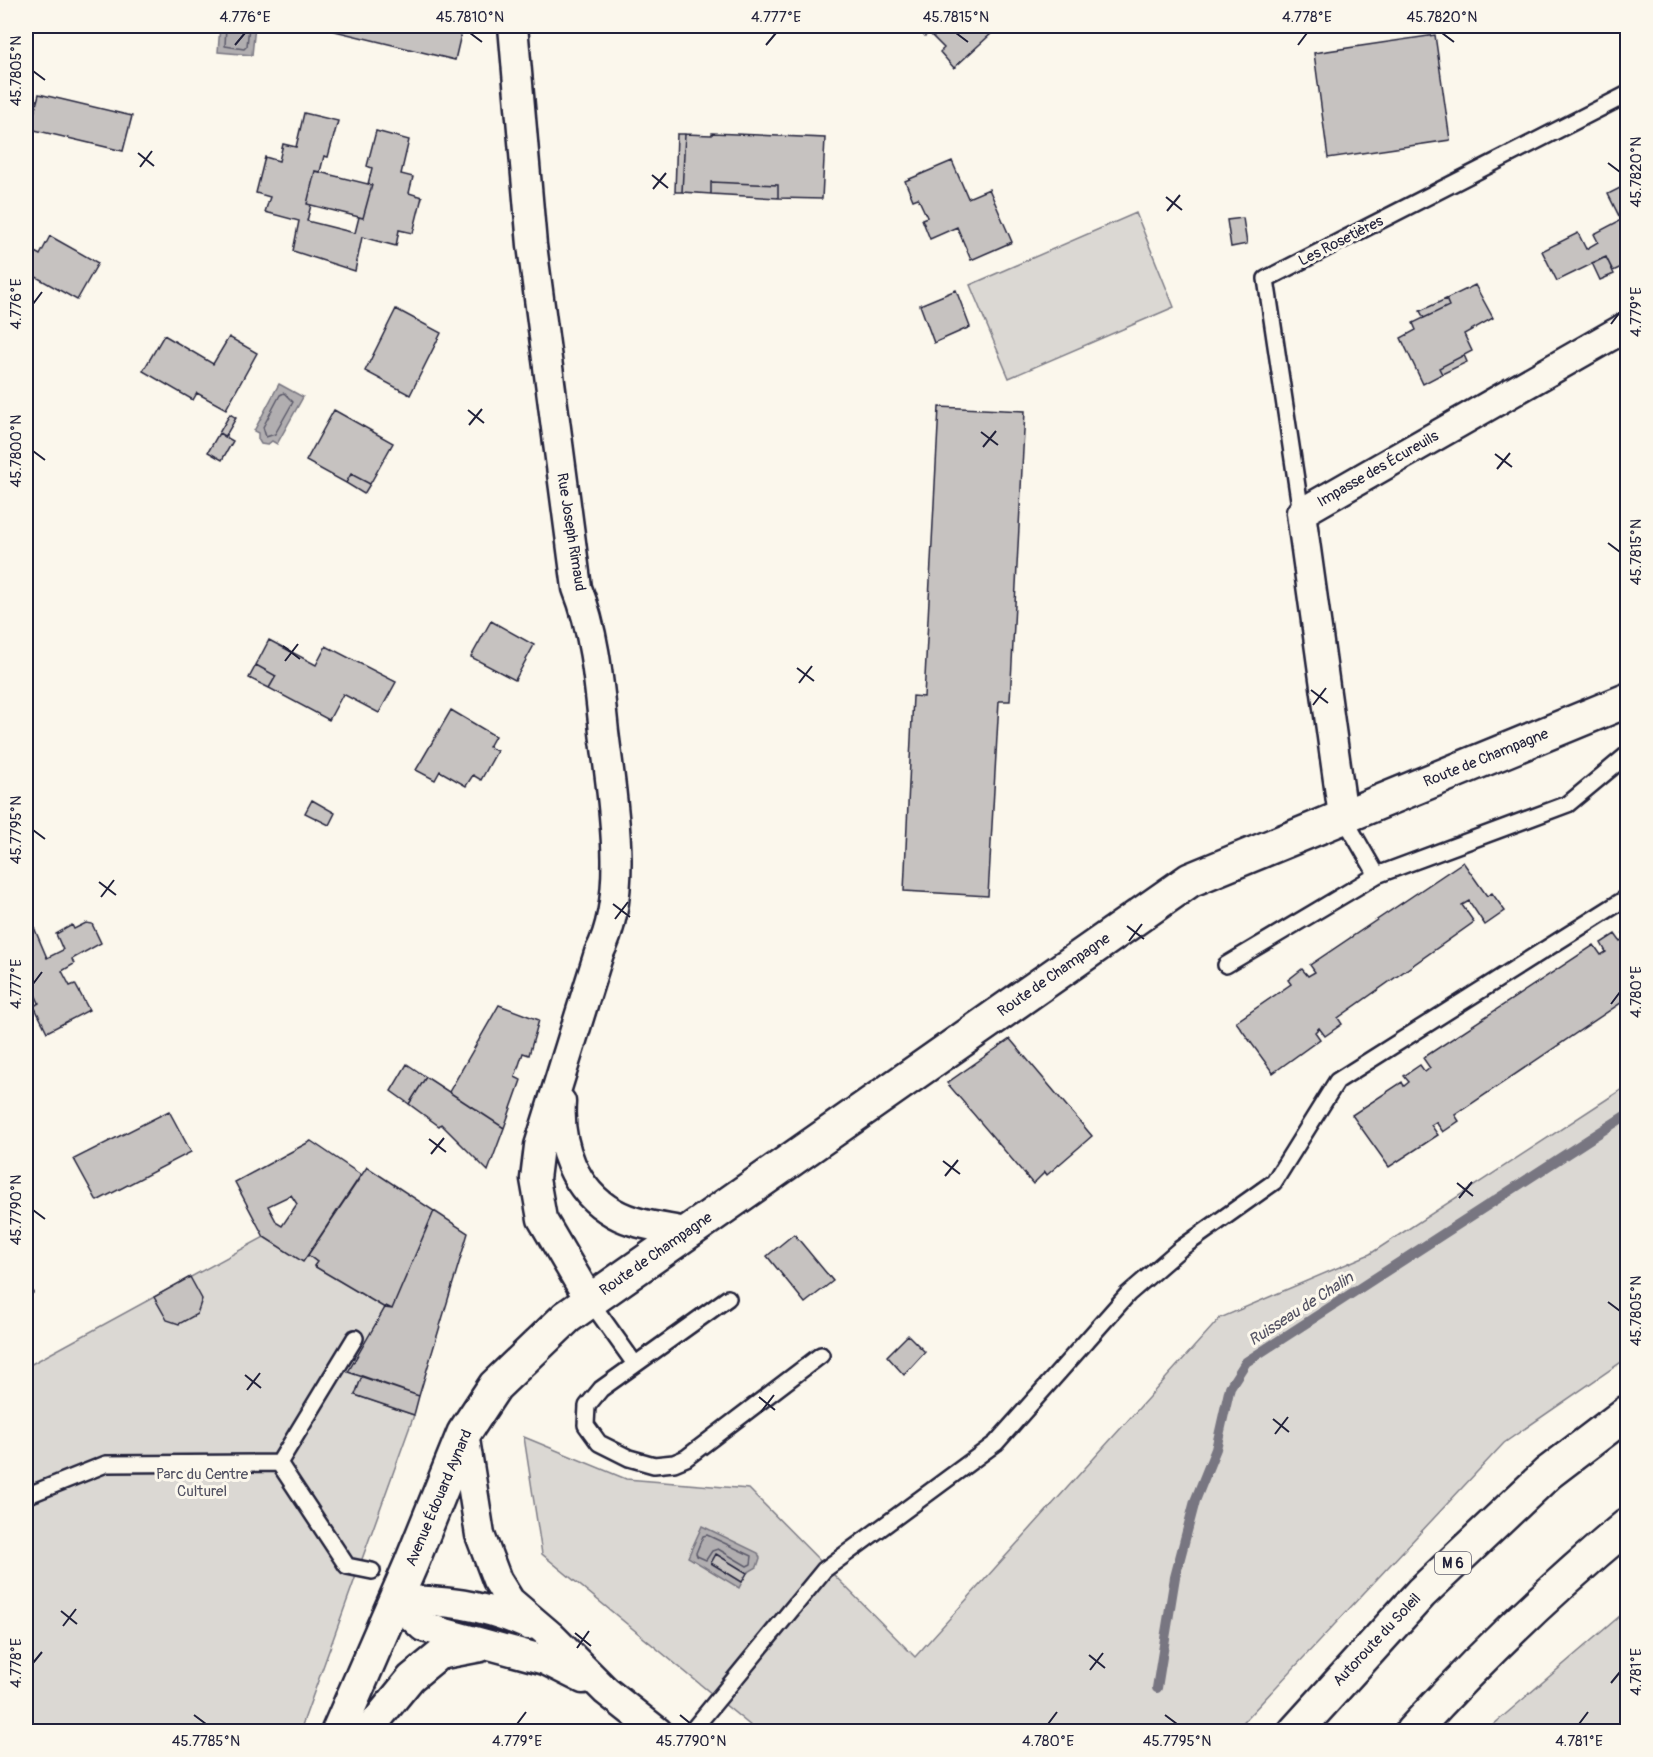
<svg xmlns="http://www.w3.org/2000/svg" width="1653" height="1757" font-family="Pangolin,sans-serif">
  <rect width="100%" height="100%" fill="#fbf7ec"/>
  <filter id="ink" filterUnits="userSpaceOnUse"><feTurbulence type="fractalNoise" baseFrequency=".0167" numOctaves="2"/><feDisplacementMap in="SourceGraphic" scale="12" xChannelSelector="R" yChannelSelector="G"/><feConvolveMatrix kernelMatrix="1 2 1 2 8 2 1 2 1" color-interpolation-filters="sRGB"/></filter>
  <g filter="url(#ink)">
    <path fill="#dbd8d3" stroke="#7e7d87" stroke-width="1.5" d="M 1136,213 L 1174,307 L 1009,378 L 970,285 Z
      M 1627,1086 L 1627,1358 L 1504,1443 L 1235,1731 L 757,1731 L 542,1554 L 524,1437 L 626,1479 L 749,1489 L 915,1657 L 1220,1318 L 1370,1254 Z
      M 264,1237 L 303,1261 L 308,1255 L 317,1262 L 314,1266 L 385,1308 L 349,1372 L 362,1376 L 355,1395 L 414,1415 L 300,1731 L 26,1732 L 26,1367 Z
      M 1627,1610 L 1627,1731 L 1486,1731 L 1621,1615 Z"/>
    <path fill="#b1aeb0" stroke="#787681" stroke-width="1.5" d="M 220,26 L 255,26 L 252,55 L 218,52 Z
      M 279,384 L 303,397 L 277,444 L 272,441 L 267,445 L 261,444 L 258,439 L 258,433 L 254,431 Z
      M 702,1526 L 758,1553 L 760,1558 L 757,1567 L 747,1573 L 716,1555 L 712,1564 L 742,1582 L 739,1588 L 688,1557 Z"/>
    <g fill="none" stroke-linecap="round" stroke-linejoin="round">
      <path stroke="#5b5a6a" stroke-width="1.5" d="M 226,26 L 225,46 L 244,49 L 247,46 L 249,26
        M 284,393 L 293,402 L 275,434 L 266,437 L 263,427 L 280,395 Z
        M 707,1535 L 752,1556 L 751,1564 L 747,1566 L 718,1549 L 712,1551 L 706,1560 L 697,1556 L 696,1553 L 703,1536 Z"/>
      <path stroke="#787681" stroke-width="10" d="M 1157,1688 L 1175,1577 L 1195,1501 L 1216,1449 L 1230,1387 L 1246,1362 L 1628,1114"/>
    </g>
    <path fill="#c6c2c0" stroke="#22223b" stroke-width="1.5" fill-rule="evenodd" d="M 916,26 L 984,26 L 992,33 L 954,68 L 940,52 L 944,48 L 929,33 L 925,36 Z
      M 318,27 L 318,26 L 463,26 L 455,60 Z
      M 1435,35 L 1450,140 L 1328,158 L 1314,53 Z
      M 39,94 L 132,116 L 123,151 L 30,129 Z
      M 304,113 L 338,121 L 328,157 L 324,156 L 320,172 L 315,171 L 307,204 L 311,205 L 307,221 L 355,233 L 359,217 L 363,218 L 372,185 L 368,184 L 372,168 L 367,166 L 376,131 L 409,140 L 401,174 L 413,177 L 409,193 L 422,197 L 413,233 L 399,230 L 396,246 L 362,237 L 355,271 L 293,251 L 299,221 L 265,212 L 270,197 L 256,193 L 265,157 L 279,161 L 283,144 L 296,147 Z
      M 712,133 L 825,138 L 822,199 L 778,198 L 778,185 L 711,182 L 711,194 L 682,192 L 685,134 L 712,135 Z
      M 677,134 L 685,134 L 682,192 L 675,192 Z
      M 952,161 L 968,198 L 989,189 L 1012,242 L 971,260 L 957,227 L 930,239 L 922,219 L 927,217 L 918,198 L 913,200 L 905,181 Z
      M 315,171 L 372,185 L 363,218 L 307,204 Z
      M 711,182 L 778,185 L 778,198 L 711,194 Z
      M 1628,184 L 1628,264 L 1613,271 L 1606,257 L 1557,281 L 1542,251 L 1578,233 L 1586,249 L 1598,242 L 1594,234 L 1621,220 L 1608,194 Z
      M 1243,218 L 1247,244 L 1231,247 L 1227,220 Z
      M 50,236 L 98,263 L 77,300 L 31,274 L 28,280 L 26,278 L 26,253 L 28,248 L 40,255 Z
      M 1606,257 L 1614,274 L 1600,280 L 1592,263 Z
      M 1475,285 L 1493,318 L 1464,334 L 1472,351 L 1439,368 L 1442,374 L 1423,384 L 1401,338 L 1416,330 L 1413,323 L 1449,306 L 1446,299 Z
      M 956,290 L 970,327 L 934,343 L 920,305 Z
      M 1446,299 L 1449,306 L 1424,318 L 1420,311 Z
      M 396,309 L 441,333 L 410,395 L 365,371 Z
      M 164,335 L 213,364 L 229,337 L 257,353 L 226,409 L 197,393 L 193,400 L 143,371 Z
      M 1464,355 L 1467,362 L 1442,374 L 1439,368 Z
      M 939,407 L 1025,411 L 1010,701 L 999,701 L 988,896 L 904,891 L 913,696 L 924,697 Z
      M 334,410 L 393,443 L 370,484 L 351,474 L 346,483 L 306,461 Z
      M 230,414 L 236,418 L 225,437 L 219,433 Z
      M 219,433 L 233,441 L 222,460 L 208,452 Z
      M 351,474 L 370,484 L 364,494 L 346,483 Z
      M 491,621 L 534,645 L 515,680 L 471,657 Z
      M 269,640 L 316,665 L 326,646 L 396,682 L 379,713 L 343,694 L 329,720 L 269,688 L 276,676 L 256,665 Z
      M 256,665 L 276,676 L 269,688 L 249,678 Z
      M 451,710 L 495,736 L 489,747 L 497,751 L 481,780 L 473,775 L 466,786 L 440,771 L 435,780 L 416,770 Z
      M 312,800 L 335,813 L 329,825 L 305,813 Z
      M 1463,862 L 1487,896 L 1492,893 L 1505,911 L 1485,925 L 1469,901 L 1462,905 L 1474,922 L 1338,1018 L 1342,1024 L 1325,1036 L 1319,1028 L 1315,1032 L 1320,1039 L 1273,1073 L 1236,1022 L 1291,984 L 1288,980 L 1302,969 L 1308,976 L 1315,972 L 1310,965 Z
      M 30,918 L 47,958 L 63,950 L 56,934 L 72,925 L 74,929 L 86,923 L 92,924 L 101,943 L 72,959 L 74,964 L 62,971 L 70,986 L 75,984 L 89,1010 L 47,1032 L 34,1006 L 39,1003 L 26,975 L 26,920 Z
      M 1628,930 L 1628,998 L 1455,1115 L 1459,1121 L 1443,1132 L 1436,1122 L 1431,1125 L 1438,1135 L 1389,1167 L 1352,1115 L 1402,1082 L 1404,1086 L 1409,1082 L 1404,1076 L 1420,1065 L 1425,1072 L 1430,1068 L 1423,1058 L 1594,945 L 1601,955 L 1606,952 L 1601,943 L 1615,934 L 1620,941 L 1626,937 L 1623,933 Z
      M 499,1005 L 539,1020 L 529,1055 L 523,1053 L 515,1077 L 521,1080 L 504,1128 L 449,1092 Z
      M 1010,1039 L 1092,1136 L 1047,1175 L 1045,1172 L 1033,1184 L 947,1083 Z
      M 407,1064 L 426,1077 L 409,1104 L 391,1091 Z
      M 426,1077 L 504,1128 L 488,1171 L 441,1124 L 439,1126 L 409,1104 Z
      M 169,1111 L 191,1152 L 97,1201 L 74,1159 Z
      M 311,1141 L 361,1175 L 303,1262 L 264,1237 L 235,1182 ZM 291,1195 L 297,1204 L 282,1226 L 277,1223 L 268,1206 Z
      M 367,1167 L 434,1211 L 392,1309 L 385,1308 L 314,1266 L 317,1262 L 308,1255 Z
      M 434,1211 L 468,1233 L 419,1396 L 348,1372 L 386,1306 L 392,1309 Z
      M 794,1234 L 833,1281 L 805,1303 L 767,1256 Z
      M 190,1277 L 202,1299 L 197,1314 L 179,1324 L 167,1320 L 154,1297 Z
      M 26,1279 L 33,1293 L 26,1297 Z
      M 908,1335 L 925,1352 L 904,1375 L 887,1356 Z
      M 362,1376 L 419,1396 L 414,1415 L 355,1395 Z
      M 716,1554 L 747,1573 L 742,1582 L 711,1563 Z"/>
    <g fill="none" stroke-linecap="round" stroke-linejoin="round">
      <defs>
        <path id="lane" d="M 1301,513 L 1266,279 L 1628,94
          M 1343,816 L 1377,875
          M 1226,965 L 1377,875 L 1568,804 L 1628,754
          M 728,1298 L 601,1389 L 587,1406 L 586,1425 L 599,1443 L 629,1458 L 654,1465 L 674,1463 L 686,1458 L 821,1355
          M 590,1301 L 635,1364
          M 279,1463 L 355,1338
          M 26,1496 L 106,1464 L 279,1463 L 347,1566 L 372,1571
          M 691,1732 L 824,1570 L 996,1443 L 1128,1294 L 1180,1249 L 1274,1182 L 1337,1081 L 1628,897"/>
        <path id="street" d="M 513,26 L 532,245 L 577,588 C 595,633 599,684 604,732 C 612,797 630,894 599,953 L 539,1146 L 535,1179 L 542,1219 L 590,1301
          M 1343,816 L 1301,513 L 1628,326
          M 561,1102 C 558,1144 574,1191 614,1213 C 635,1225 662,1227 686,1232
          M 464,1433 L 480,1535 L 497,1580 L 510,1601 L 551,1636 L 606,1691 L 658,1732
          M 394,1600 L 423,1627 L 545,1660 L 583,1679
          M 394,1600 C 445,1600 481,1604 528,1625
          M 367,1732 L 411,1678 L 439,1655 L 481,1647"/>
        <path id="primary" d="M 338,1732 L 411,1564 L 464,1433 L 495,1386 L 567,1317 L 1190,880 L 1628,700"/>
        <path id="highway" d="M 1295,1732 L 1421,1593 L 1548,1473 L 1628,1412
          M 1412,1732 C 1479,1658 1551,1589 1628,1525"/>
      </defs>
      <use href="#lane" stroke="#22223b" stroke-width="20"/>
      <use href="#street" stroke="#22223b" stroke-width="33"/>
      <use href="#primary" stroke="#22223b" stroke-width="38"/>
      <use href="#highway" stroke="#22223b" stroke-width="38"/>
      <use href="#lane" stroke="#fbf7ec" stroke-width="15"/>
      <use href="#street" stroke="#fbf7ec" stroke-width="28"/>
      <use href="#primary" stroke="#fbf7ec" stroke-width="33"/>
      <use href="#highway" stroke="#fbf7ec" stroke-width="33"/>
    </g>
  </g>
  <path fill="none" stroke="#22223b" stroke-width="2" d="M 470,33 L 482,42M 956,33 L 968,42M 1442,33 L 1454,42M 235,45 L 245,33M 766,45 L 776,33M 1298,45 L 1307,33M 33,71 L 45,80M 138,153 L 154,166M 1608,163 L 1620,172M 140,167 L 152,151M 652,175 L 668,188M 653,189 L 666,173M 1166,197 L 1182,210M 1167,211 L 1180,195M 33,304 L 42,292M 1611,324 L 1620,312M 468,410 L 484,423M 469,425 L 482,409M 981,432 L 998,445M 983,447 L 996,431M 33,451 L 45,460M 1495,454 L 1512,467M 1497,469 L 1510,453M 1608,543 L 1620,552M 283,646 L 300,659M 285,661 L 298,644M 797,668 L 814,681M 799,683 L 812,666M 1311,690 L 1328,703M 1313,705 L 1326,688M 33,830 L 45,839M 99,882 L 116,895M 101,897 L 114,880M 613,904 L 630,917M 615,919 L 628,902M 1127,926 L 1144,939M 1129,941 L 1142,924M 33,984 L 42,972M 1611,1004 L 1620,992M 429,1139 L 446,1152M 431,1154 L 444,1138M 943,1161 L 960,1174M 945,1176 L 958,1160M 1457,1183 L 1473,1196M 1459,1198 L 1472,1182M 33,1210 L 45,1219M 1608,1302 L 1620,1311M 245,1375 L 261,1388M 247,1390 L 260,1373M 759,1397 L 775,1410M 761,1412 L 774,1395M 1273,1419 L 1289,1432M 1275,1434 L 1288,1417M 61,1611 L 77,1624M 63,1626 L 76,1609M 575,1633 L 591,1646M 577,1648 L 589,1631M 1089,1655 L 1105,1668M 33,1663 L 42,1652M 1090,1670 L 1103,1653M 1611,1683 L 1620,1672M 194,1715 L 206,1724M 680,1715 L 691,1724M 1165,1715 L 1177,1724M 517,1724 L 526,1712M 1048,1724 L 1057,1712M 1579,1724 L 1588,1712"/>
  <g text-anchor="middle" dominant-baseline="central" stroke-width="6" stroke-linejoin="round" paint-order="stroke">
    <rect fill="#fbf7ec" stroke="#636270" stroke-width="1.5" x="1435" y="1552" width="36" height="22" rx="4.5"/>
    <g font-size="14" font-weight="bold" fill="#22223b">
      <text x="1453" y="1563">M 6</text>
    </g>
    <g font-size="15" fill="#22223b" stroke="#fbf7ec">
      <text transform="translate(1341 241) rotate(-27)">Les Rosetières</text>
      <text transform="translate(1378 469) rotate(-30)">Impasse des Écureuils</text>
      <text transform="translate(571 532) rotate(81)">Rue Joseph Rimaud</text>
      <text transform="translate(1486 758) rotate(-22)">Route de Champagne</text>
      <text transform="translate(1054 975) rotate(-35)">Route de Champagne</text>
      <text transform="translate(656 1254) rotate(-35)">Route de Champagne</text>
      <text transform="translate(439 1498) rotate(-67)">Avenue Édouard Aynard</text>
      <text transform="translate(1377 1640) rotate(-47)">Autoroute du Soleil</text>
    </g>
    <g font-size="15" fill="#505061" stroke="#fbf7ec">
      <text x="202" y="1474">Parc du Centre<tspan x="202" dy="17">Culturel</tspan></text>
    </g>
    <g font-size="16" font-style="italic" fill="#545364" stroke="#fbf7ec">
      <text transform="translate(1301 1309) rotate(-33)">Ruisseau de Chalin</text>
    </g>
  </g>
  <rect width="1653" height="1757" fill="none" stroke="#fbf7ec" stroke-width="66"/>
  <rect x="33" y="33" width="1587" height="1691" fill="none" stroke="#22223b" stroke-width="2"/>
  <g font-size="15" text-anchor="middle" fill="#22223b">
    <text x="245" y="22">4.776°E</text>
    <text x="470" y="22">45.7810°N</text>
    <text x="776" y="22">4.777°E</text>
    <text x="956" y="22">45.7815°N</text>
    <text x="1307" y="22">4.778°E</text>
    <text x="1442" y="22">45.7820°N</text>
    <text transform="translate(16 71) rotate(-90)" y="5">45.7805°N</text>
    <text transform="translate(1636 172) rotate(-90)" y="5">45.7820°N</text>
    <text transform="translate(16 304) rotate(-90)" y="5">4.776°E</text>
    <text transform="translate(1636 312) rotate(-90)" y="5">4.779°E</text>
    <text transform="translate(16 451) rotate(-90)" y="5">45.7800°N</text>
    <text transform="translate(1636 552) rotate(-90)" y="5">45.7815°N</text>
    <text transform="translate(16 830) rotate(-90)" y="5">45.7795°N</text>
    <text transform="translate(16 984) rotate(-90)" y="5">4.777°E</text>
    <text transform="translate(1636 992) rotate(-90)" y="5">4.780°E</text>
    <text transform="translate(16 1210) rotate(-90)" y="5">45.7790°N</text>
    <text transform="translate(1636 1311) rotate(-90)" y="5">45.7805°N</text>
    <text transform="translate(16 1663) rotate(-90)" y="5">4.778°E</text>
    <text transform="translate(1636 1672) rotate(-90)" y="5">4.781°E</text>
    <text x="206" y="1746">45.7785°N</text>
    <text x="517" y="1746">4.779°E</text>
    <text x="691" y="1746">45.7790°N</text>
    <text x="1048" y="1746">4.780°E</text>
    <text x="1177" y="1746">45.7795°N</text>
    <text x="1579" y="1746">4.781°E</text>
  </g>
</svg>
